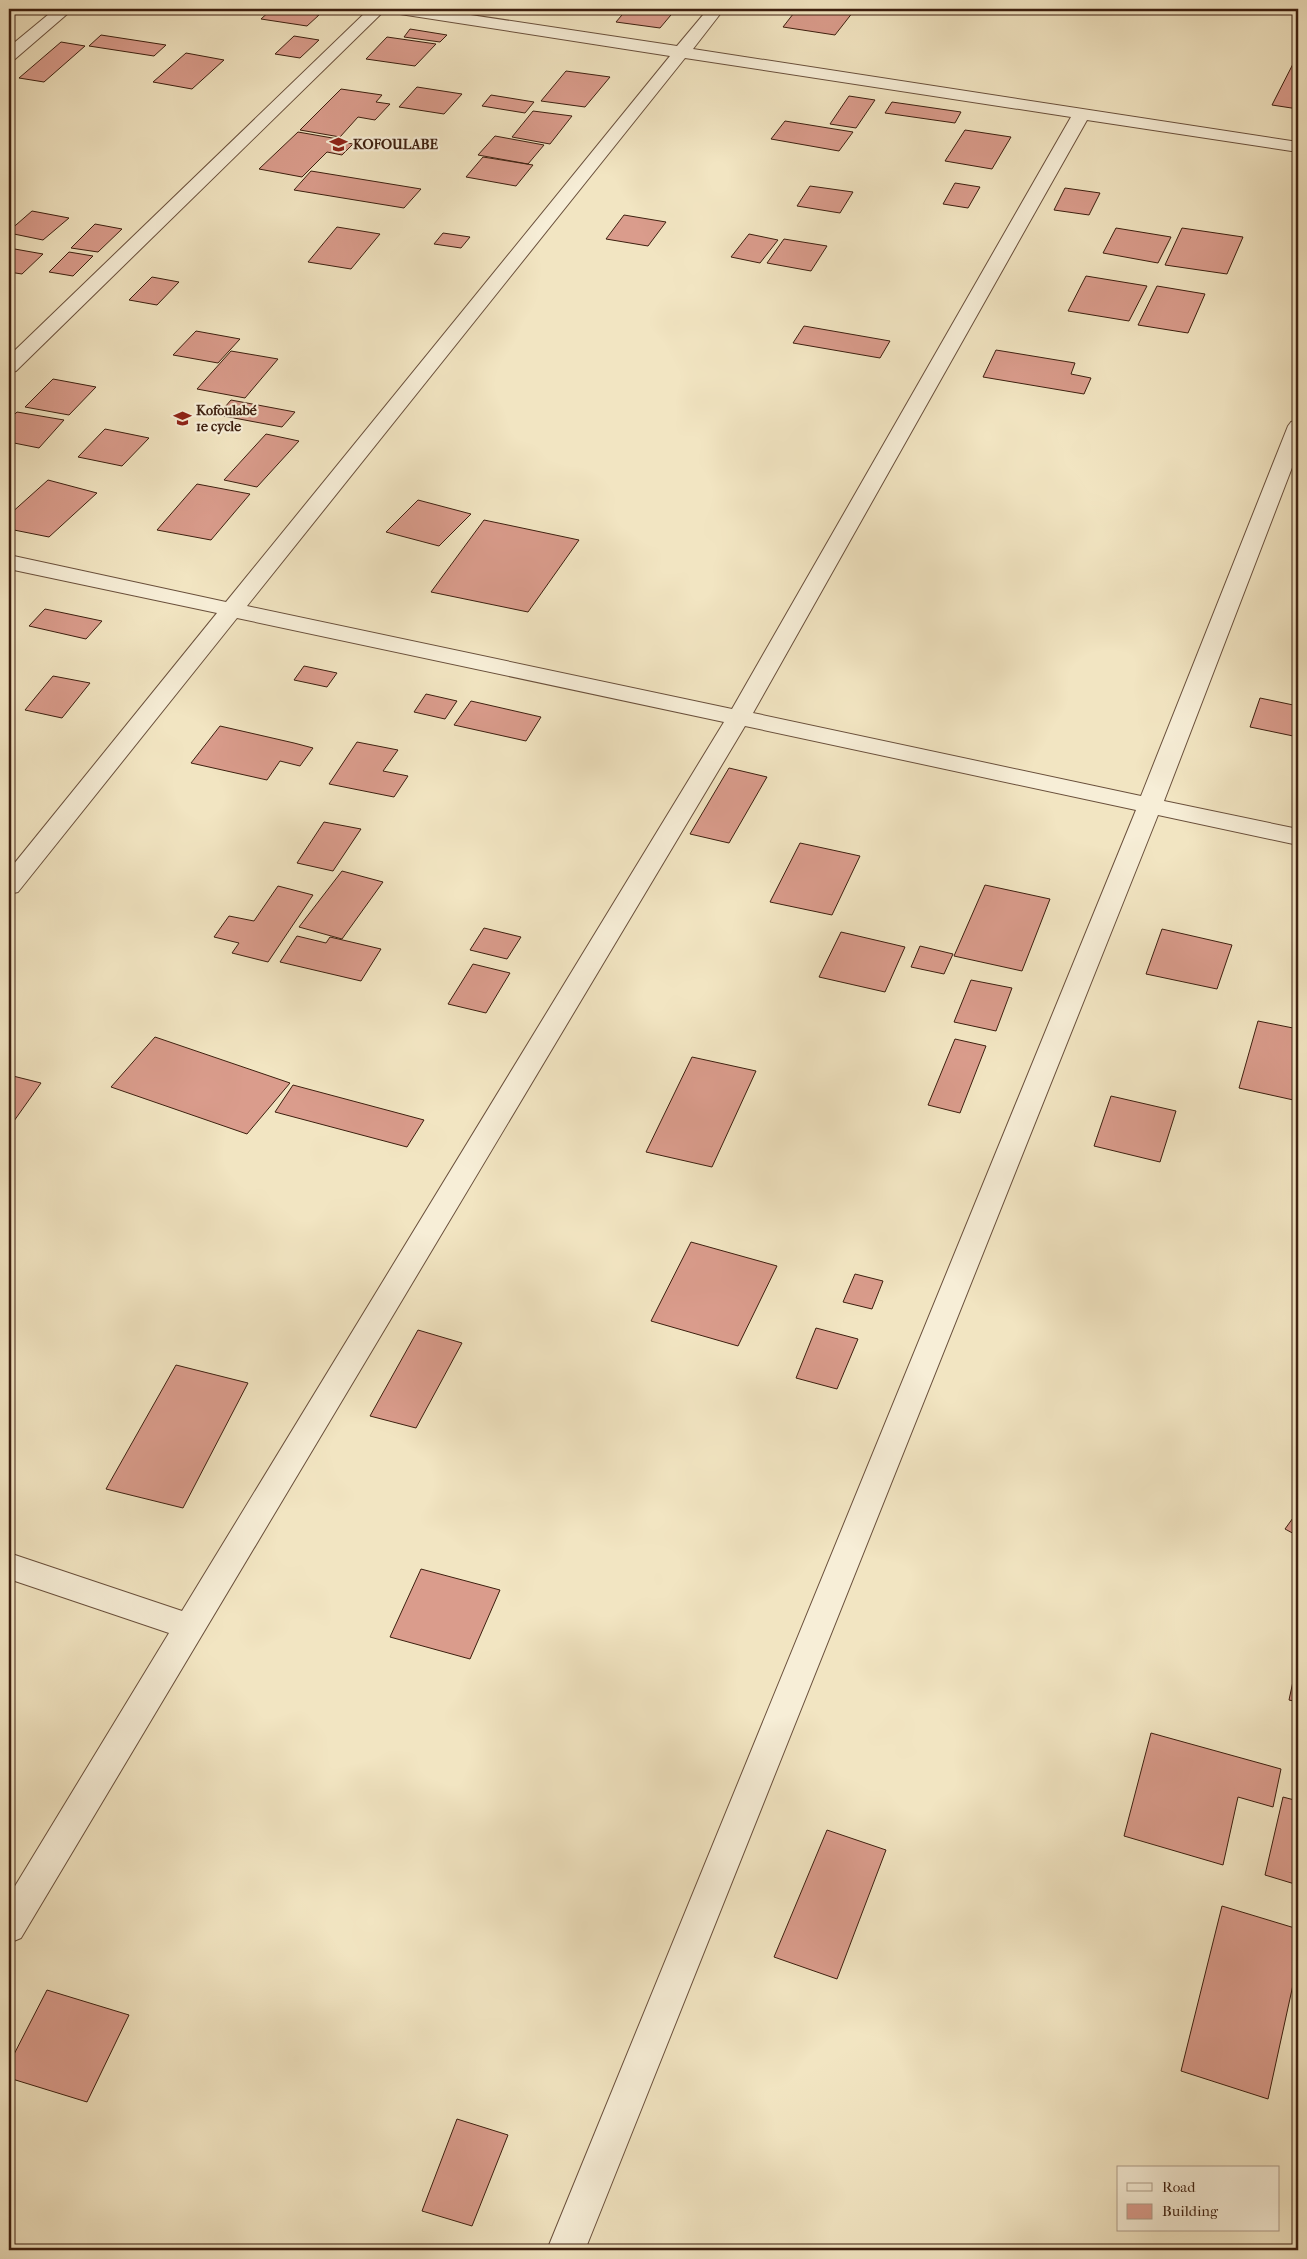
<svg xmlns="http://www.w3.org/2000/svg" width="1307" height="2259" font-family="'IM FELL French Canon',serif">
  <rect width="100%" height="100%" fill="#f2e5c2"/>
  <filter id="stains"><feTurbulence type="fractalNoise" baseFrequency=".004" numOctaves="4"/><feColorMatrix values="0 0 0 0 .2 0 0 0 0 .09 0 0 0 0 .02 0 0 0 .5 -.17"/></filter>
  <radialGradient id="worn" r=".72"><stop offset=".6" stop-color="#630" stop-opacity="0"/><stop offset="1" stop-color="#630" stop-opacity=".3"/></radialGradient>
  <path fill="#da9c8c" stroke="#3d1f0f" d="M 272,9 L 278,9 L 319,15 L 307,26 L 261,19 Z
    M 627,9 L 676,9 L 660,28 L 616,22 Z
    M 797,9 L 834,9 L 853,12 L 835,35 L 783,27 Z
    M 410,29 L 447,35 L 440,42 L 404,37 Z
    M 101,35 L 166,45 L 154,56 L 89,46 Z
    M 294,36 L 319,40 L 300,58 L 275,54 Z
    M 387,37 L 436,44 L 415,66 L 366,59 Z
    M 61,42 L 85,46 L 44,82 L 19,78 Z
    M 186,53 L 224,60 L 192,89 L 153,82 Z
    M 1295,60 L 1298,60 L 1298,109 L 1272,105 Z
    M 566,71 L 610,77 L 585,107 L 541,101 Z
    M 417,87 L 462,94 L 444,114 L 399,107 Z
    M 341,89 L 382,95 L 376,102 L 390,104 L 375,120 L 358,117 L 340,137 L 300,130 Z
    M 491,95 L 534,102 L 525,113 L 482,106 Z
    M 849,96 L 875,100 L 856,128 L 830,124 Z
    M 892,102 L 961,112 L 955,123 L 885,113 Z
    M 533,111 L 572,116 L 550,144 L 512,137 Z
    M 785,121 L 853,132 L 839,151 L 771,139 Z
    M 965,130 L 1011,137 L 992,169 L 945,161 Z
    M 298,132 L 338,139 L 337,141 L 353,144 L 342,155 L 327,152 L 302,177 L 259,169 Z
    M 495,136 L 544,145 L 528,164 L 478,155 Z
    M 483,157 L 533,165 L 516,186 L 466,177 Z
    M 311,171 L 421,189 L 404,208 L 294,190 Z
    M 955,183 L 980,187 L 968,208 L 943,204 Z
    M 810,186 L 853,192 L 840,213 L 797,206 Z
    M 1065,188 L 1100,193 L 1089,215 L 1054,210 Z
    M 32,211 L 69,218 L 43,240 L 9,233 L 9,231 Z
    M 624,215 L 666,222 L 648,246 L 606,239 Z
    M 95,224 L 122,229 L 98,252 L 71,248 Z
    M 337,227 L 380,234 L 351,269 L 308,262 Z
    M 1116,228 L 1171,237 L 1158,263 L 1103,253 Z
    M 1182,228 L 1243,237 L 1227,274 L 1165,265 Z
    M 443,233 L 470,237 L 461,248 L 434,244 Z
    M 749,234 L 778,240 L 760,263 L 731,257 Z
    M 784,239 L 827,246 L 811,271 L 767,263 Z
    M 9,248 L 43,254 L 22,274 L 9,272 Z
    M 69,252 L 93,256 L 73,276 L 49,272 Z
    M 1086,276 L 1147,286 L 1129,321 L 1068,311 Z
    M 152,277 L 179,282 L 157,305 L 129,300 Z
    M 1157,286 L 1205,294 L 1188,333 L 1138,325 Z
    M 804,326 L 890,341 L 880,358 L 793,343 Z
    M 196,331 L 240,339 L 218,363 L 173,355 Z
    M 996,350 L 1075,363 L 1071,374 L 1091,378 L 1084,394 L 983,377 Z
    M 231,351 L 278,359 L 245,398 L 197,389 Z
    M 53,379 L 96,387 L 69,415 L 25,407 Z
    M 231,400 L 295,412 L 282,427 L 218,415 Z
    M 17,412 L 64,420 L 39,448 L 9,442 L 9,420 Z
    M 105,429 L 149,438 L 122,466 L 78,457 Z
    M 266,434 L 299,441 L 257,487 L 224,480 Z
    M 48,480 L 97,493 L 49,537 L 9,529 L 9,515 Z
    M 197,484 L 250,494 L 211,540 L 157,530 Z
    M 418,500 L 471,514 L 439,546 L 386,532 Z
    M 484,520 L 579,540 L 528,612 L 431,592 Z
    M 45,609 L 102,621 L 86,639 L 29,626 Z
    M 304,666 L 337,673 L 327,687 L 294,680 Z
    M 53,676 L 90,683 L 62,718 L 25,710 Z
    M 426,694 L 457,701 L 445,719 L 414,712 Z
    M 1260,698 L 1298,706 L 1298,737 L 1250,727 Z
    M 471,701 L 541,717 L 526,741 L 454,725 Z
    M 220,726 L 294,743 L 313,748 L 300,766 L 280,761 L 267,780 L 191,763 Z
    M 357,742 L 398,750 L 383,771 L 408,776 L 394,797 L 329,784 Z
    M 729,768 L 767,777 L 729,843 L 690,834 Z
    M 324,822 L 361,829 L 333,871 L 297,863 Z
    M 800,843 L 860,856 L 832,915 L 770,902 Z
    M 342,871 L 383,882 L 342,939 L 299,927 Z
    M 985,885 L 1050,899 L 1022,971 L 954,956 Z
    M 278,886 L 313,895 L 268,962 L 232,953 L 239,943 L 214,937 L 229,916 L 254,921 Z
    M 484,928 L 521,937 L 507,959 L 470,950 Z
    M 1162,929 L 1232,945 L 1217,989 L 1146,974 Z
    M 841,932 L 905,947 L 885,992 L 819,977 Z
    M 297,936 L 326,943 L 330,937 L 381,949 L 361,981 L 280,962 Z
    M 920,946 L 953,954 L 944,974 L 911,967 Z
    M 473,964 L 510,973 L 486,1013 L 448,1004 Z
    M 971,980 L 1012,988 L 996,1031 L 954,1022 Z
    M 1258,1021 L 1298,1029 L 1298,1101 L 1239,1088 Z
    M 155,1037 L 290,1083 L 247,1134 L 111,1087 Z
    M 955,1039 L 986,1046 L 960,1113 L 928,1105 Z
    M 692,1057 L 756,1071 L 712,1167 L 646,1152 Z
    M 9,1075 L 41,1083 L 9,1128 Z
    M 293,1085 L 424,1120 L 407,1147 L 275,1112 Z
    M 1111,1096 L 1176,1111 L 1160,1162 L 1094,1146 Z
    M 691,1242 L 777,1266 L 738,1346 L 651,1321 Z
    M 855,1274 L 883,1281 L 872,1309 L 843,1302 Z
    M 816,1328 L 858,1339 L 837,1389 L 796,1378 Z
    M 418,1330 L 462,1343 L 416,1428 L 370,1416 Z
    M 176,1365 L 248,1383 L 183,1508 L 106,1489 Z
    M 1298,1511 L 1298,1536 L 1285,1529 Z
    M 421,1569 L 500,1590 L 470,1659 L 390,1637 Z
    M 1298,1658 L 1298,1702 L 1289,1700 Z
    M 1151,1733 L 1281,1769 L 1273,1807 L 1238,1797 L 1223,1865 L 1124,1836 Z
    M 1283,1797 L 1298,1801 L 1298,1885 L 1265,1875 Z
    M 827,1830 L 886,1850 L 837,1979 L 774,1957 Z
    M 1222,1906 L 1298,1929 L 1298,1962 L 1268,2099 L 1181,2071 Z
    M 47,1990 L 129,2015 L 87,2102 L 9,2078 L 9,2064 Z
    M 457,2119 L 508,2135 L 472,2226 L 422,2211 Z"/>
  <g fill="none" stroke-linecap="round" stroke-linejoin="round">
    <defs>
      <path id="minor" d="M 55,9 L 73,9 L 15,59 L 9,60 L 9,47 Z
        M 369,9 L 386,9 L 16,371 L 9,373 L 9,356 Z
        M 392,9 L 431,9 L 677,46 L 708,9 L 724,9 L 693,49 L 1298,142 L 1298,152 L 1087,120 L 753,713 L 1141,796 L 1288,426 L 1291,422 L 1298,420 L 1298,452 L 1164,801 L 1298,829 L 1298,845 L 1158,815 L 585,2250 L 547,2250 L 1136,810 L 745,726 L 21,1938 L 9,1943 L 9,1896 L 169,1633 L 9,1579 L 9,1553 L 182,1611 L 724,722 L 237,618 L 18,892 L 9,894 L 9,870 L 217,613 L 9,569 L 9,555 L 226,602 L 670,56 L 400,14 L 394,13 ZM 685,58 L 1071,117 L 732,709 L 247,606 Z"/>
    </defs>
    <use href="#minor" stroke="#6a503c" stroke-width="2"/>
    <use href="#minor" fill="#f7eed7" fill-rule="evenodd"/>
  </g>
  <defs>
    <symbol id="school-bare" viewBox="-9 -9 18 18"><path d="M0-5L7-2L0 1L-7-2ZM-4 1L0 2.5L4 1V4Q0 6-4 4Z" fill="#8f2418" stroke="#f7eed7" stroke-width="2.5" paint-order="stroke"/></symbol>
  </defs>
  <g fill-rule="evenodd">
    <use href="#school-bare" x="326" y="132" width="25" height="25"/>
    <use href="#school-bare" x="170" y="406" width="25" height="25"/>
  </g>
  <g text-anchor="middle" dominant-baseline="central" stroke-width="4.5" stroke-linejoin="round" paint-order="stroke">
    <g font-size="14" font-weight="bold" fill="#3d1f0f" stroke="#f7eed7" text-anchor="start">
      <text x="353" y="144">KOFOULABE</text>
      <text x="196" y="410">Kofoulabé<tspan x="196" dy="16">1e cycle</tspan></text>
    </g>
  </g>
  <rect width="1307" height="2259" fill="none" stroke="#f2e5c2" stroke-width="30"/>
  <rect x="10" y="10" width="1287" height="2239" fill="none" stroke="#3d1f0f" stroke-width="2.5"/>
  <rect x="15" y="15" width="1277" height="2229" fill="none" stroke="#3d1f0f"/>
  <rect x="1117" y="2166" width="162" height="65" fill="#f7eed7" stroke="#ad9b87"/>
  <rect x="1127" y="2183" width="25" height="8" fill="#f7eed7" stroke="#ad9b87"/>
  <text x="1162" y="2192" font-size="15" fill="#3d1f0f">Road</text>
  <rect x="1127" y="2204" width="25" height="15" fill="#da9c8c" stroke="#ad9b87"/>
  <text x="1162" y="2216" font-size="15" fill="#3d1f0f">Building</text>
  <rect width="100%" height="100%" filter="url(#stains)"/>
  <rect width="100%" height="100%" fill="url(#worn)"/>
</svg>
